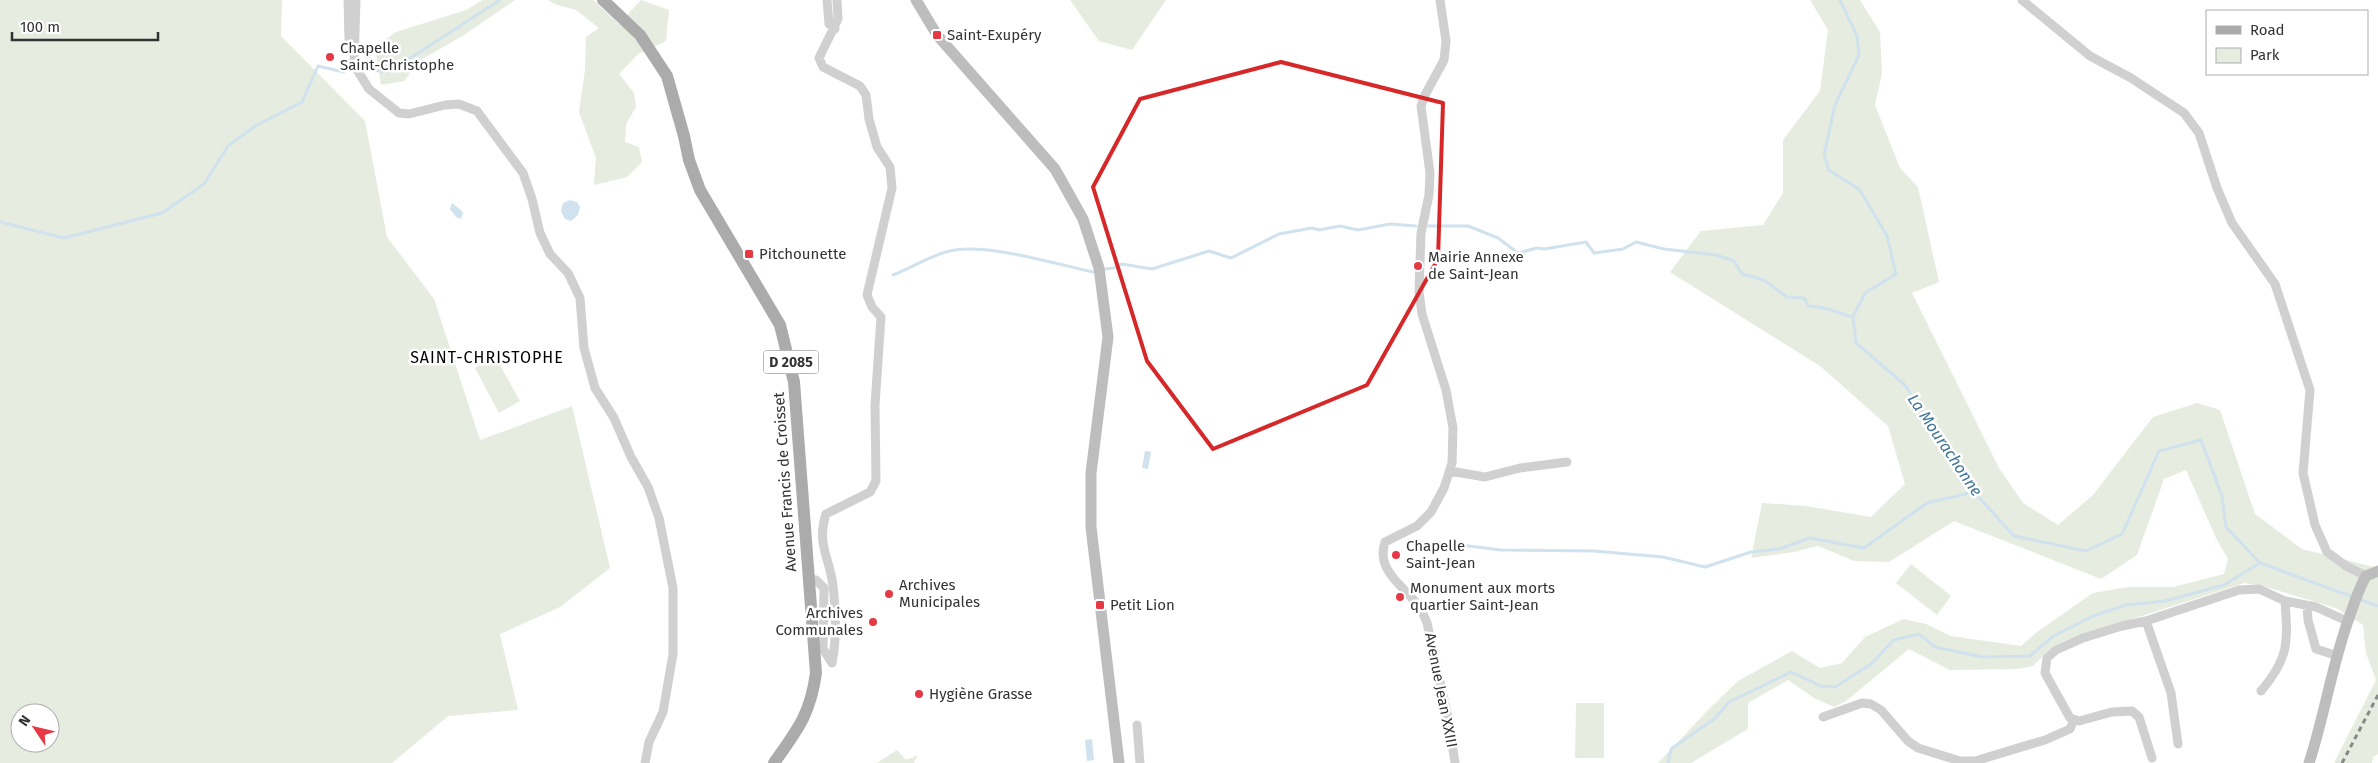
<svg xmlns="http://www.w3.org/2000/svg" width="2378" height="763" font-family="'Fira Sans',sans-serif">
  <rect width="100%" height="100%" fill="#fff"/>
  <path fill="#e6ecdf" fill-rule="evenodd" d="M 0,0 L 282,0 L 281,36 L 365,121 L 387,237 L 434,299 L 480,440 L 572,406 L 610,568 L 560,607 L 500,634 L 518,710 L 448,716 L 392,763 L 0,763 ZM 20,713 L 50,713 L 50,743 L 20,743 Z
    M 483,0 L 515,0 L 464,35 L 419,61 L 404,81 L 381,85 L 375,47 L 396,32 L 466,10 Z
    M 548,0 L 593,0 L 619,24 L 641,0 L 669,10 L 666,41 L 638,54 L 619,74 L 634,93 L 636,107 L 626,124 L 625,142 L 639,147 L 642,162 L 627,177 L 594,185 L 596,158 L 579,112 L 585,70 L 586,37 L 599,28 L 576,10 L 557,5 Z
    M 1070,0 L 1166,0 L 1132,50 L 1099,41 Z
    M 1810,0 L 1860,0 L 1880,32 L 1882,73 L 1875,105 L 1900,168 L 1918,187 L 1939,282 L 1912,293 L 1999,468 L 2023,503 L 2058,525 L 2093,495 L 2153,417 L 2197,403 L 2220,410 L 2255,514 L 2302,549 L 2378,568 L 2378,754 L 2373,757 L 2372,763 L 2334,763 L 2376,680 L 2366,653 L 2363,625 L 2336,608 L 2263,586 L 2244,583 L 2064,641 L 2049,650 L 2033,666 L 2017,669 L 1950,670 L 1909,649 L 1846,701 L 1834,707 L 1814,698 L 1788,680 L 1748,703 L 1748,729 L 1691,763 L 1658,763 L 1709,709 L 1738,681 L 1792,651 L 1820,668 L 1842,663 L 1865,637 L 1904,619 L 1926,624 L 1951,636 L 2021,646 L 2037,632 L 2093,593 L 2128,587 L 2173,587 L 2224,574 L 2228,559 L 2216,538 L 2186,470 L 2164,479 L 2137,555 L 2101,579 L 1954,521 L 1889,562 L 1854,561 L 1818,546 L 1794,552 L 1751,558 L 1762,503 L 1806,506 L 1871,517 L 1905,484 L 1888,426 L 1820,366 L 1670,272 L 1701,231 L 1763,225 L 1783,193 L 1783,140 L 1820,91 L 1828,30 Z
    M 495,356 L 520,401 L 499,413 L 475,368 Z
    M 1911,564 L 1951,596 L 1937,615 L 1896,583 Z
    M 1576,703 L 1604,703 L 1604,758 L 1575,758 Z
    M 897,750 L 906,760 L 918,755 L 914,763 L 877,763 Z"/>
  <path fill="#cfe2ee" d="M 570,200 L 577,202 L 580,207 L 578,215 L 571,221 L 565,219 L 561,211 L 563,203 Z
    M 452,203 L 463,212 L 461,219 L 456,217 L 450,209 Z
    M 1145,451 L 1151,452 L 1148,469 L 1142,468 Z
    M 1092,739 L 1094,760 L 1087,761 L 1085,740 Z"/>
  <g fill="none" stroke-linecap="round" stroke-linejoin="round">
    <path stroke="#cfe2ee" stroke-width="3" d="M 1840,0 L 1857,36 L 1859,55 L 1835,105 L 1824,155 L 1829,170 L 1860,190 L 1887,236 L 1896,274 L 1865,293 L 1853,317 L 1856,343 L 1905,385 L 1974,492 L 2014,536 L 2086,551 L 2122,534 L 2159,451 L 2201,440 L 2222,496 L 2226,527 L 2260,563 L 2378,606
      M 362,69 L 389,72 L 500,0
      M 0,222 L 64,238 L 162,213 L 204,184 L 228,146 L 257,125 L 302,102 L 318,66 L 344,72
      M 1428,226 L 1468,226 L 1498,238 L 1518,253 L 1537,248 L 1544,249 L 1586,242 L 1594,253 L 1623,249 L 1636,242 L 1664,249 L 1716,255 L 1734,261 L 1742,274 L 1764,280 L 1787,297 L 1804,298 L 1809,306 C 1825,306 1837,313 1853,317
      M 1105,269 L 1114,268 L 1122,264 L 1152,269 L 1209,251 L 1231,258 L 1279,234 L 1312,228 L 1319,230 L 1340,226 L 1358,230 L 1390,224 L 1416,226
      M 893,275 C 911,268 928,257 946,252 C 982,241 1055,264 1093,272
      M 1436,542 L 1501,550 L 1594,551 L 1663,557 L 1705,567 L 1751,552 L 1779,549 L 1810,538 L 1864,548 L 1927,503 L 1974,492
      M 1668,763 L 1671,749 L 1714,719 L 1729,702 L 1791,672 L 1821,686 L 1835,687 L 1871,664 L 1894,640 L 1919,634 L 1935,647 L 1983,657 L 2030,656 L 2052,637 L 2093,616 L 2126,605 L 2165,601 L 2224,585 L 2260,563"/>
    <path stroke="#d0d0d0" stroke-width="9" d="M 348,0 L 349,40
      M 356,0 L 354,65 L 369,89 L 399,113 L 409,114 L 445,105 L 459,104 L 477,111 L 523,173 L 532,199 L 540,233 L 550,254 L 568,273 L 580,298 L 584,348 L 595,388 L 614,418 L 631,457 L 648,487 L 659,518 L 673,588 L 673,654 L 663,712 L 649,742 L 645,763
      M 827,0 L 829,24 L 835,29
      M 1440,0 L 1446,41 L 1444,60 L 1425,95 L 1421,106 L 1430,173 L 1429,195 L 1421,233 L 1419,292 L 1422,314 L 1446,390 L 1453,428 L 1452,463 L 1444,488 L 1431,512 L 1417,526 L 1385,542 C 1375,572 1406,587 1420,608 C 1423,613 1425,618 1427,623 L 1449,722 L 1455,763
      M 2022,0 L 2090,56 L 2131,78 L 2184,113 L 2199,133 L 2217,188 L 2232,223 L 2275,284 L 2310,390 L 2303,473 L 2315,525 L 2327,552 L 2346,566 L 2366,576
      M 1450,471 L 1485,477 L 1520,468 L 1567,462
      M 809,579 L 816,580 L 824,588 L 823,649 L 832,663 C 837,638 836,612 833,586 C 830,558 816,544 826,514 L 870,492 L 876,481 L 875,405 L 881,317 L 872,307 L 867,295 L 892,188 L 890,167 L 877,147 L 869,119 L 866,95 L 860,86 L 823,67 L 819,58 L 838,19 L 837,0
      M 2307,606 L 2308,620 L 2316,649 L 2335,655
      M 2146,621 L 2171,693 L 2178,744
      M 2261,691 C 2289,658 2288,643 2285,601
      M 1823,717 L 1862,703 L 1871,704 L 1881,710 L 1908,741 L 1918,748 L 1960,761 L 1975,761 L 2045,740 L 2070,729 L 2074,720
      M 1137,725 L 1140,763
      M 2152,758 L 2139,717 L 2132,711 L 2112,712 L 2079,721 L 2070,718 L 2045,673 L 2047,658 L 2056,650 L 2083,638 L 2122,626 L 2146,621 L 2239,590 L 2259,589 L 2285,601 L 2316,607 L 2347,621"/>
    <path stroke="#bdbdbd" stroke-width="11" d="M 916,0 L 937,35 L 1055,169 L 1083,219 L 1099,268 L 1108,337 L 1091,473 L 1091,527 L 1119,763
      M 2309,763 C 2325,714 2332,664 2350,615 C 2355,601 2359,588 2366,576 L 2378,571"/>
    <path stroke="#ababab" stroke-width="12" d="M 603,0 L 640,35 L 667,76 L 684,136 L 689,160 L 700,190 L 780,325 L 794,382 L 816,673 C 810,715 798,729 774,763"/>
    <path stroke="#888" stroke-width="3" stroke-dasharray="5 4" stroke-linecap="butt" d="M 2342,763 L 2378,695"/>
  </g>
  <path fill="none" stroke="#d62828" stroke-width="4" stroke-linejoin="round" d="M 1281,62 L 1443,103 L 1438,259 L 1367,385 L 1213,449 L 1147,361 L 1093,187 L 1140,99 Z"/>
  <g fill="#e63946" stroke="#fff" stroke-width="2">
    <rect x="932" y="30" width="10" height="10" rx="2.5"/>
    <circle cx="330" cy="57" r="5"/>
    <rect x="744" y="249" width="10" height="10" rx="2.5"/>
    <circle cx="1418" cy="266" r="5"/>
    <circle cx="1396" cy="555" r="5"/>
    <circle cx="889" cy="594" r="5"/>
    <circle cx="1400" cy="597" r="5"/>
    <rect x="1095" y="600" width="10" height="10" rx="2.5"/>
    <circle cx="873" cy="622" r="5"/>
    <circle cx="919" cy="694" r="5"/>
  </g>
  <g text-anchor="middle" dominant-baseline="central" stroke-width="5" stroke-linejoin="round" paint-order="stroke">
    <rect fill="#fff" stroke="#707070" stroke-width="1" x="763.5" y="350.5" width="55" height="23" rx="4"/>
    <g font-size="14" font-weight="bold" fill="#333">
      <text x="791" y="362">D 2085</text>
    </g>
    <g font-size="15" fill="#333" stroke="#fff" text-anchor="start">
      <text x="947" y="35">Saint-Exupéry</text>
      <text x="340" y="48">Chapelle<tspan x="340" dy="17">Saint-Christophe</tspan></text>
      <text x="759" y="254">Pitchounette</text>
      <text x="1428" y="257">Mairie Annexe<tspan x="1428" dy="17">de Saint-Jean</tspan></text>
      <text x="1406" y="546">Chapelle<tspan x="1406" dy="17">Saint-Jean</tspan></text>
      <text x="899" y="585">Archives<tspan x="899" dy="17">Municipales</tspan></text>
      <text x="1410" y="588">Monument aux morts<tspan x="1410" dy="17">quartier Saint-Jean</tspan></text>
      <text x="1110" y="605">Petit Lion</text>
      <text x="863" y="613" text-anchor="end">Archives<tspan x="863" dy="17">Communales</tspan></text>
      <text x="929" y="694">Hygiène Grasse</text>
    </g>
    <g font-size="15" fill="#333" stroke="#fff">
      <text transform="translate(785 482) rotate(-94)">Avenue Francis de Croisset</text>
      <text transform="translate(1441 690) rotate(79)">Avenue Jean XXIII</text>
    </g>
    <g font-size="16" letter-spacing="1" fill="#000" stroke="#fff">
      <text x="487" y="357">SAINT-CHRISTOPHE</text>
    </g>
    <g font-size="16" font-style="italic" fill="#3f7597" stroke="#fff">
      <text transform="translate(1945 445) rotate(56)">La Mourachonne</text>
    </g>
  </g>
  <rect x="2206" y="10" width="162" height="65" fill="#ffffff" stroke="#adadad"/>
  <rect x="2216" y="26" width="25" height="8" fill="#ababab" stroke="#adadad"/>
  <text x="2250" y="35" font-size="15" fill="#333333">Road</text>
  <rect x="2216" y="48" width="25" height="15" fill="#e6ecdf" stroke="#adadad"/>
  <text x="2250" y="60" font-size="15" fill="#333333">Park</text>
  <g transform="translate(35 728) rotate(305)"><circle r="24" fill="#ffffff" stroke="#adadad"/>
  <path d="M0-4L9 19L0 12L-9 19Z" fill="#e63946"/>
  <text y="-8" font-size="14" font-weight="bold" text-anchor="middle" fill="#333333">N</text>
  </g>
  <path d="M12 32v8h146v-8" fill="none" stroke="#333333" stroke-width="2.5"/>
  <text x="20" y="32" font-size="15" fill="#333333" stroke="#ffffff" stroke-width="4" paint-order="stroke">100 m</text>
</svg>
